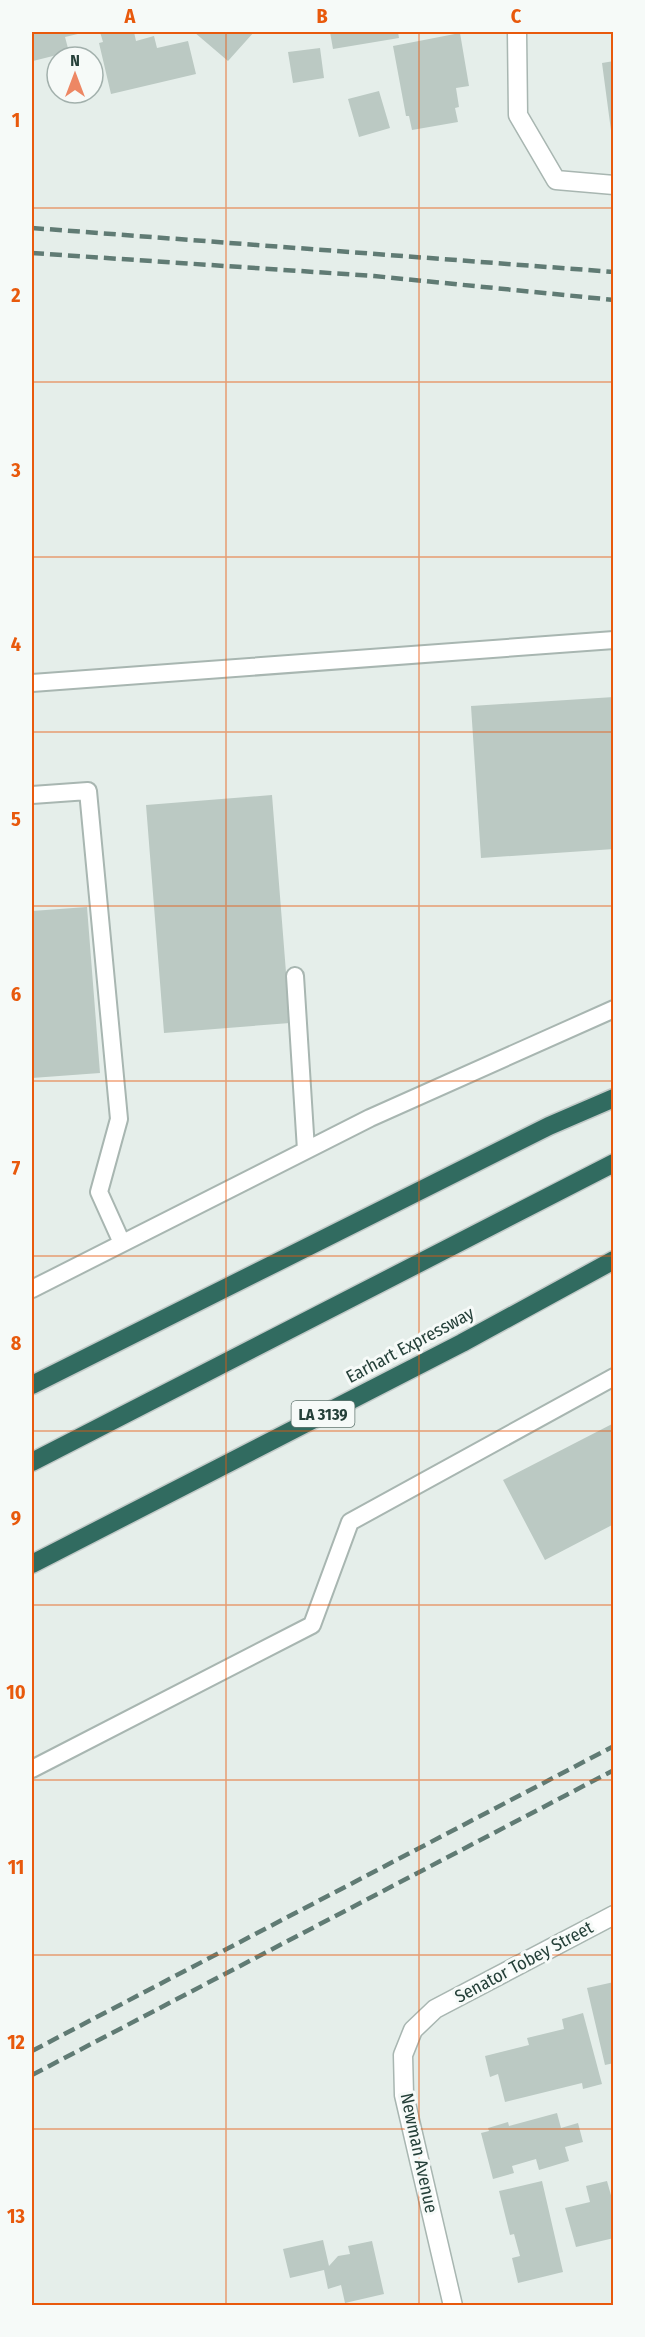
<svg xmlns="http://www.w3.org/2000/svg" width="645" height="2337" font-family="'Fira Sans Condensed',sans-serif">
  <rect width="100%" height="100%" fill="#e5eeea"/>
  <path fill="#bbc9c3" d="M 32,32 L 86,32 L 65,37 L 69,52 L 33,61 Z
    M 100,32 L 134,32 L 136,41 L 154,36 L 157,48 L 188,41 L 196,74 L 111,94 L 99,43 L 103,42 Z
    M 194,32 L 254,32 L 228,61 Z
    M 330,32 L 398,32 L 399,38 L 333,49 Z
    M 460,33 L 469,86 L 456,88 L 459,107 L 455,108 L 458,122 L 412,130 L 409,116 L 406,116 L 393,46 Z
    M 320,48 L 324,78 L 293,83 L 288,52 Z
    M 614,61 L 614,138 L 612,138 L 602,63 Z
    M 379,91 L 390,128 L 359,137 L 348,99 Z
    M 614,697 L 614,849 L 481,858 L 471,706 Z
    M 272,795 L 290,1023 L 164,1033 L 146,805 Z
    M 87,907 L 100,1073 L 32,1078 L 32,911 Z
    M 614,1423 L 614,1524 L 545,1560 L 503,1480 Z
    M 614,1982 L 614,2063 L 605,2065 L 587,1988 Z
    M 583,2013 L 602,2084 L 583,2089 L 582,2083 L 505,2102 L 498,2074 L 490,2077 L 485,2056 L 529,2045 L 527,2038 L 564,2029 L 562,2019 Z
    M 557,2113 L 561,2128 L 578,2123 L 583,2142 L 565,2147 L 569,2161 L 539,2170 L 536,2159 L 512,2166 L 514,2173 L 493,2179 L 481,2133 L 489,2131 L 488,2128 L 508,2122 L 509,2126 Z
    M 542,2181 L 563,2272 L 518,2283 L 512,2258 L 520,2256 L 514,2234 L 510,2235 L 499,2191 Z
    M 607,2181 L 614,2206 L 614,2238 L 576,2247 L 565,2208 L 590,2202 L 586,2186 Z
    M 323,2240 L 329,2266 L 338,2256 L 350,2254 L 348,2246 L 372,2241 L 384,2294 L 345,2303 L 341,2285 L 328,2289 L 324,2270 L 290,2278 L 283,2249 Z"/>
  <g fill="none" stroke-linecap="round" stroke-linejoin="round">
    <defs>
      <path id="service" d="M 32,683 L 614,640
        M 32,795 L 88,791 L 119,1119 L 99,1192 L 122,1243
        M 295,976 L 306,1150
        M 32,1289 L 370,1118 L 614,1009
        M 32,1769 L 312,1625 L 350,1522 L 614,1377"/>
      <path id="minor" d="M 517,32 L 518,115 L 556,180 L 614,185
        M 453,2306 L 404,2095 L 403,2055 L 413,2030 L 435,2009 L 614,1915"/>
      <path id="motorway" d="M 32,1385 L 549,1126 L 614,1098
        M 32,1462 L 614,1163
        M 32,1564 L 462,1343 L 614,1260"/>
    </defs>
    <use href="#service" stroke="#a8b6b1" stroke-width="20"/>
    <use href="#minor" stroke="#a8b6b1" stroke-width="21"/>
    <use href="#motorway" stroke="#c2cac8" stroke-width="21"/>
    <use href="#service" stroke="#fff" stroke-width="16"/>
    <use href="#minor" stroke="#fff" stroke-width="18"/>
    <use href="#motorway" stroke="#316b60" stroke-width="18"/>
    <path stroke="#607b74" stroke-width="4.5" stroke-dasharray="12 6" stroke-linecap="butt" d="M 32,228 L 614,272
      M 32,253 L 374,276 L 614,300
      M 32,2051 L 614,1746
      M 32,2075 L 614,1770"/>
  </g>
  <path fill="none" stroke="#e8590c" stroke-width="1.5" stroke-opacity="0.55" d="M 226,32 L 226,2306M 419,32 L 419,2306M 32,208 L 614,208M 32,382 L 614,382M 32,557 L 614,557M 32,732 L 614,732M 32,906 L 614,906M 32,1081 L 614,1081M 32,1256 L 614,1256M 32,1431 L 614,1431M 32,1605 L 614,1605M 32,1780 L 614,1780M 32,1955 L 614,1955M 32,2129 L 614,2129"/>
  <g text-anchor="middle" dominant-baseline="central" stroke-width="6" stroke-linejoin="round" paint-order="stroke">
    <rect fill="#f6faf8" stroke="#647872" stroke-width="1.5" x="291.5" y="1401" width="63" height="26" rx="4.5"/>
    <g font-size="16" font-weight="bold" fill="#254039">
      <text x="323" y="1414">LA 3139</text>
    </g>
    <g font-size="18" fill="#254039" stroke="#f6faf8">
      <text transform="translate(410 1345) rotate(-28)">Earhart Expressway</text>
      <text transform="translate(524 1962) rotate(-28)">Senator Tobey Street</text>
      <text transform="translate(419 2153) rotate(78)">Newman Avenue</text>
    </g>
  </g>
  <rect width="645" height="2337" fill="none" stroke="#f6faf8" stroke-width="66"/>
  <g transform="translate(75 75)"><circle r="28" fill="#f6faf8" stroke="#a2b0ac" stroke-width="1.5"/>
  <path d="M0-4.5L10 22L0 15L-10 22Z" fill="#ed8764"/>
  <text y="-9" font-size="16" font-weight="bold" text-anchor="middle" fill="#254039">N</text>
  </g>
  <rect x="33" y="33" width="579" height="2271" fill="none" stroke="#e8590c" stroke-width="2"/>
  <g font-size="20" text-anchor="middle" font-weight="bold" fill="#e8590c">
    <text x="130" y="23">A</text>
    <text x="322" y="23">B</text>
    <text x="516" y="23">C</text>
    <text x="16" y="127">1</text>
    <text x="16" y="302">2</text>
    <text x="16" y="477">3</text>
    <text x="16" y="651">4</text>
    <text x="16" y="826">5</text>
    <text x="16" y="1001">6</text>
    <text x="16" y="1175">7</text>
    <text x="16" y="1350">8</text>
    <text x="16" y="1525">9</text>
    <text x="16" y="1699">10</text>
    <text x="16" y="1874">11</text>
    <text x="16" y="2049">12</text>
    <text x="16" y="2223">13</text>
  </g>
</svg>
